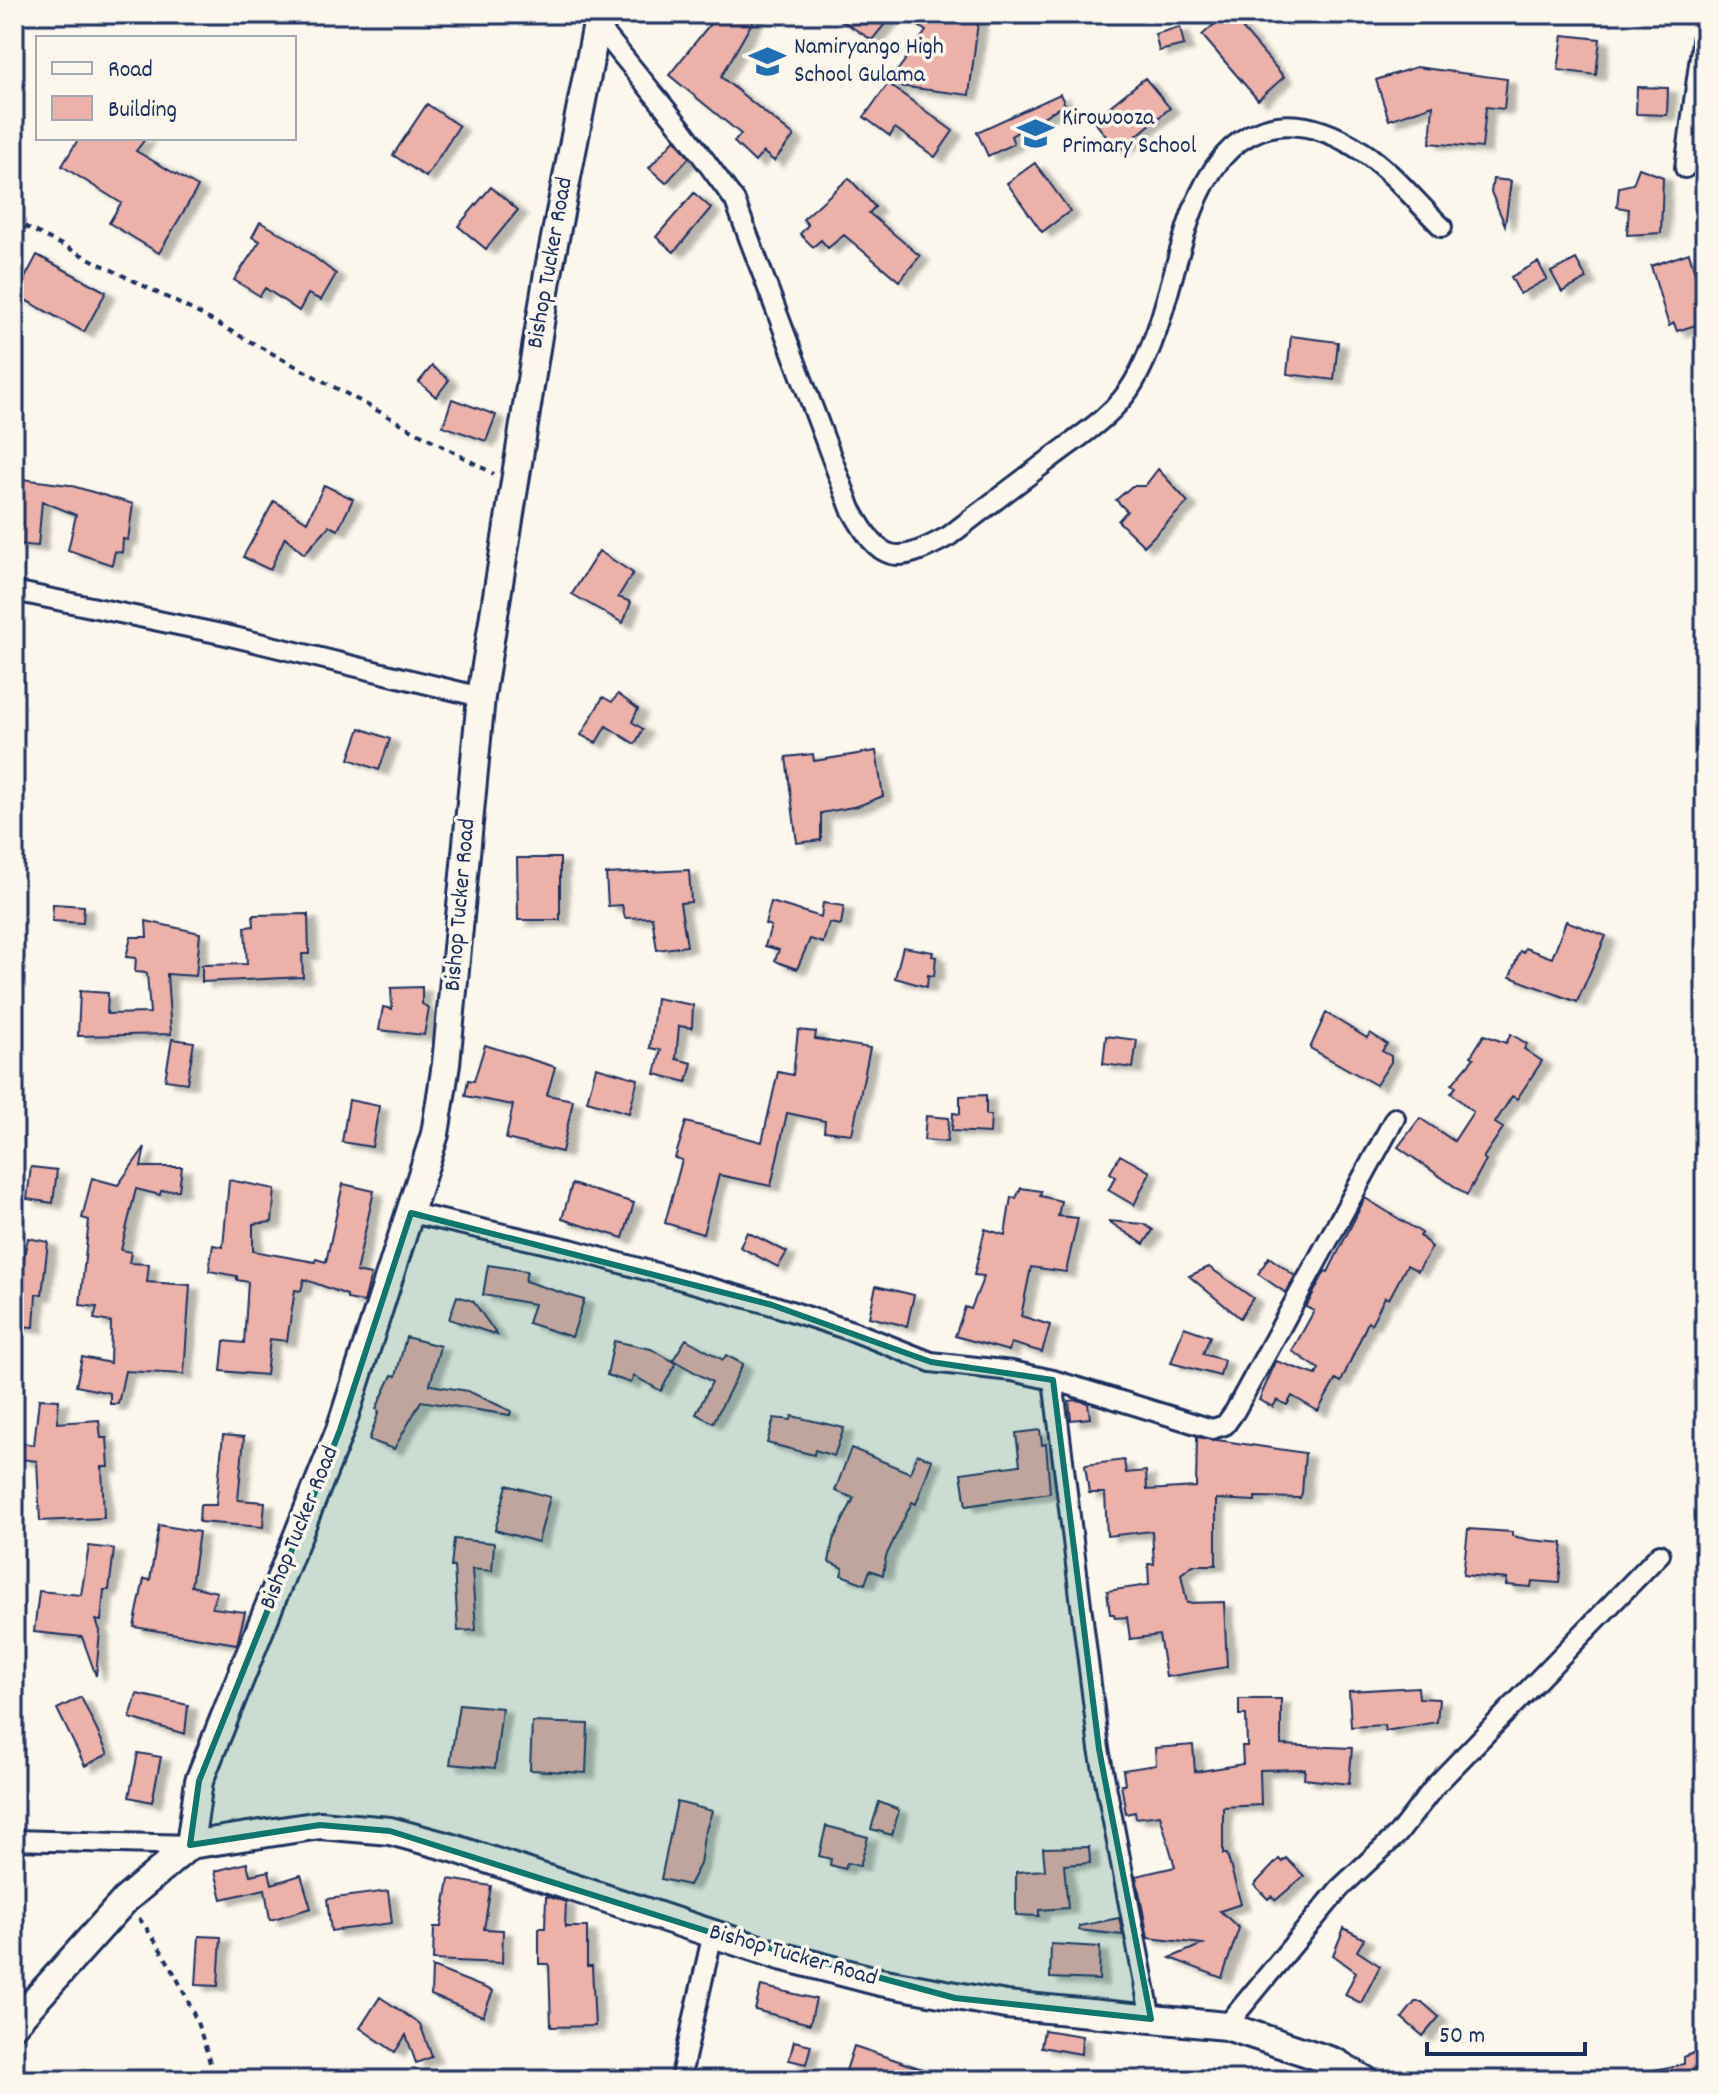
<svg xmlns="http://www.w3.org/2000/svg" width="1719" height="2094" font-family="Dekko,sans-serif">
  <defs>
    <filter id="shadow"><feDropShadow dx="9" dy="5" stdDeviation="2" flood-color="#0004"/></filter>
  </defs>
  <rect width="100%" height="100%" fill="#fbf7ec"/>
  <filter id="ink" filterUnits="userSpaceOnUse"><feTurbulence type="fractalNoise" baseFrequency=".0125" numOctaves="2"/><feDisplacementMap in="SourceGraphic" scale="16" xChannelSelector="R" yChannelSelector="G"/><feConvolveMatrix kernelMatrix="1 2 1 2 8 2 1 2 1" color-interpolation-filters="sRGB"/></filter>
  <g filter="url(#ink)">
    <path fill="#ecb1a9" stroke="#1b2f5e" stroke-width="2" filter="url(#shadow)" d="M 718,14 L 757,14 L 721,77 L 794,136 L 774,161 L 763,152 L 755,162 L 734,142 L 741,134 L 669,75 Z
      M 831,14 L 893,14 L 872,40 Z
      M 901,14 L 979,14 L 969,95 L 890,85 L 953,131 L 935,157 L 895,128 L 890,136 L 864,117 L 926,31 Z
      M 1226,14 L 1230,14 L 1284,77 L 1258,100 L 1202,35 Z
      M 1180,27 L 1184,45 L 1159,51 L 1155,34 Z
      M 1563,35 L 1600,39 L 1596,75 L 1558,70 Z
      M 1416,67 L 1507,79 L 1504,109 L 1486,107 L 1482,148 L 1430,143 L 1433,105 L 1389,120 L 1376,80 Z
      M 1145,78 L 1170,108 L 1118,151 L 1093,120 Z
      M 1637,87 L 1668,88 L 1667,115 L 1636,114 Z
      M 1060,94 L 1065,104 L 1011,136 L 1014,144 L 988,156 L 977,132 Z
      M 427,104 L 459,126 L 426,177 L 393,155 Z
      M 79,138 L 146,138 L 136,151 L 198,187 L 159,253 L 109,223 L 121,203 L 62,166 Z
      M 675,139 L 689,158 L 666,183 L 649,168 Z
      M 1035,163 L 1070,211 L 1042,232 L 1007,183 Z
      M 1639,168 L 1663,177 L 1661,233 L 1627,235 L 1629,209 L 1617,207 L 1619,187 L 1633,184 Z
      M 849,178 L 875,207 L 869,213 L 920,256 L 899,281 L 844,235 L 828,248 L 821,240 L 813,247 L 800,234 L 808,225 L 803,219 Z
      M 1493,179 L 1511,181 L 1505,225 L 1491,192 Z
      M 491,187 L 518,210 L 486,249 L 458,226 Z
      M 694,193 L 711,208 L 674,252 L 656,237 Z
      M 260,222 L 292,240 L 336,274 L 321,300 L 308,294 L 299,311 L 265,288 L 260,296 L 234,280 L 260,241 L 252,237 Z
      M 1689,253 L 1705,306 L 1705,322 L 1677,331 L 1674,323 L 1669,326 L 1651,266 Z
      M 37,255 L 106,292 L 84,332 L 16,295 Z
      M 1576,259 L 1587,279 L 1562,292 L 1551,272 Z
      M 1538,262 L 1547,279 L 1520,294 L 1511,277 Z
      M 1291,336 L 1338,342 L 1334,380 L 1287,374 Z
      M 432,366 L 449,380 L 436,397 L 419,382 Z
      M 452,399 L 496,415 L 486,441 L 443,426 Z
      M 1158,469 L 1188,502 L 1144,546 L 1118,521 L 1127,511 L 1116,500 L 1132,486 L 1145,486 Z
      M 14,478 L 69,485 L 133,504 L 128,540 L 123,539 L 122,553 L 115,551 L 112,565 L 68,550 L 76,515 L 42,501 L 38,546 L 14,544 Z
      M 324,485 L 353,499 L 338,530 L 329,526 L 304,554 L 285,537 L 270,570 L 243,557 L 274,501 L 307,522 Z
      M 599,551 L 633,573 L 618,597 L 631,602 L 623,623 L 572,594 Z
      M 618,694 L 638,709 L 632,722 L 643,729 L 635,744 L 606,726 L 596,743 L 581,735 L 603,697 L 612,702 Z
      M 360,728 L 390,739 L 379,770 L 349,759 Z
      M 876,751 L 883,796 L 858,806 L 821,813 L 821,840 L 797,843 L 786,757 L 813,754 L 814,761 Z
      M 517,858 L 560,858 L 560,920 L 518,920 Z
      M 689,870 L 691,902 L 680,903 L 687,946 L 657,950 L 652,917 L 625,918 L 622,905 L 608,906 L 606,874 Z
      M 771,902 L 821,917 L 823,903 L 844,906 L 841,925 L 829,923 L 823,943 L 810,939 L 797,969 L 780,963 L 775,960 L 779,950 L 765,946 L 771,926 L 765,924 Z
      M 53,904 L 84,906 L 83,923 L 52,921 Z
      M 308,914 L 309,954 L 302,954 L 303,977 L 202,982 L 202,965 L 247,964 L 245,927 L 254,926 L 253,915 Z
      M 146,921 L 200,933 L 196,976 L 167,974 L 171,1034 L 78,1036 L 80,991 L 108,993 L 107,1014 L 150,1013 L 147,973 L 135,972 L 136,958 L 126,957 L 131,937 L 147,937 Z
      M 1566,921 L 1606,936 L 1577,1002 L 1510,977 L 1520,951 L 1523,953 L 1525,948 L 1552,958 Z
      M 903,947 L 933,952 L 932,956 L 936,957 L 934,976 L 928,975 L 927,987 L 895,978 Z
      M 422,987 L 422,1004 L 429,1008 L 424,1035 L 379,1030 L 383,1007 L 392,1009 L 391,988 Z
      M 656,998 L 693,1005 L 692,1028 L 679,1026 L 676,1059 L 692,1063 L 687,1082 L 655,1074 L 661,1050 L 650,1048 Z
      M 1326,1013 L 1367,1038 L 1370,1033 L 1387,1044 L 1382,1051 L 1391,1056 L 1391,1062 L 1376,1085 L 1310,1048 Z
      M 798,1030 L 816,1032 L 815,1039 L 870,1048 L 852,1134 L 824,1131 L 825,1121 L 787,1113 L 771,1186 L 719,1175 L 703,1234 L 665,1223 L 682,1160 L 675,1158 L 686,1122 L 762,1142 L 778,1072 L 793,1075 Z
      M 1511,1034 L 1527,1044 L 1524,1049 L 1542,1061 L 1517,1099 L 1512,1096 L 1495,1123 L 1503,1128 L 1483,1158 L 1486,1160 L 1467,1195 L 1398,1147 L 1420,1118 L 1454,1141 L 1473,1112 L 1451,1093 L 1456,1087 L 1452,1084 L 1474,1058 L 1471,1056 L 1484,1035 L 1506,1043 Z
      M 1106,1036 L 1137,1040 L 1133,1068 L 1103,1064 Z
      M 172,1039 L 194,1042 L 187,1083 L 165,1080 Z
      M 485,1045 L 555,1067 L 547,1095 L 573,1100 L 562,1152 L 506,1139 L 513,1105 L 465,1096 L 468,1080 L 474,1081 Z
      M 596,1067 L 638,1079 L 629,1113 L 587,1101 Z
      M 986,1095 L 986,1115 L 991,1115 L 990,1133 L 952,1131 L 953,1113 L 960,1114 L 960,1096 Z
      M 349,1100 L 379,1106 L 372,1147 L 342,1142 Z
      M 926,1116 L 949,1118 L 947,1142 L 924,1140 Z
      M 145,1147 L 141,1167 L 182,1167 L 179,1190 L 161,1191 L 160,1195 L 136,1189 L 121,1250 L 131,1252 L 129,1263 L 149,1264 L 147,1282 L 190,1285 L 184,1374 L 125,1371 L 118,1404 L 110,1404 L 110,1393 L 76,1386 L 82,1357 L 110,1363 L 111,1322 L 94,1319 L 97,1307 L 80,1305 L 89,1220 L 82,1218 L 92,1178 L 118,1185 Z
      M 1120,1155 L 1150,1172 L 1134,1205 L 1108,1190 L 1116,1177 L 1110,1173 Z
      M 31,1167 L 57,1170 L 53,1203 L 27,1199 Z
      M 229,1180 L 275,1189 L 272,1222 L 253,1224 L 253,1251 L 315,1262 L 316,1259 L 326,1262 L 343,1184 L 374,1191 L 356,1272 L 371,1275 L 364,1302 L 347,1299 L 347,1295 L 304,1279 L 301,1291 L 295,1290 L 287,1341 L 270,1339 L 266,1375 L 221,1371 L 224,1341 L 244,1343 L 248,1282 L 237,1280 L 237,1276 L 209,1271 L 213,1245 L 223,1247 Z
      M 572,1184 L 634,1203 L 623,1238 L 562,1219 Z
      M 1021,1188 L 1041,1191 L 1040,1196 L 1061,1201 L 1058,1216 L 1078,1218 L 1066,1272 L 1031,1267 L 1021,1316 L 1050,1325 L 1042,1352 L 1011,1343 L 1009,1351 L 955,1336 L 965,1307 L 971,1309 L 984,1276 L 974,1275 L 985,1229 L 1005,1235 L 1011,1197 L 1016,1198 Z
      M 1365,1198 L 1422,1233 L 1420,1236 L 1432,1247 L 1418,1271 L 1407,1265 L 1389,1299 L 1385,1297 L 1371,1324 L 1368,1322 L 1341,1382 L 1336,1379 L 1318,1411 L 1292,1396 L 1287,1405 L 1277,1400 L 1273,1407 L 1259,1400 L 1276,1361 L 1316,1375 L 1319,1369 L 1292,1351 L 1314,1311 L 1306,1307 L 1325,1271 L 1328,1272 Z
      M 1108,1221 L 1144,1224 L 1153,1230 L 1144,1244 Z
      M 747,1232 L 787,1252 L 778,1267 L 740,1247 Z
      M 28,1238 L 48,1242 L 42,1295 L 36,1294 L 34,1327 L 14,1326 L 14,1301 Z
      M 1269,1257 L 1295,1276 L 1286,1293 L 1258,1274 Z
      M 488,1265 L 527,1271 L 525,1281 L 584,1300 L 572,1337 L 528,1323 L 534,1304 L 483,1295 Z
      M 1209,1267 L 1253,1298 L 1240,1318 L 1189,1276 Z
      M 876,1286 L 914,1295 L 907,1326 L 869,1317 Z
      M 457,1296 L 473,1301 L 497,1335 L 449,1319 Z
      M 1184,1327 L 1210,1336 L 1203,1354 L 1224,1360 L 1220,1376 L 1171,1363 Z
      M 406,1337 L 440,1346 L 430,1385 L 468,1391 L 511,1411 L 510,1415 L 421,1401 L 394,1449 L 369,1440 L 379,1411 L 376,1409 L 392,1375 L 396,1376 Z
      M 686,1339 L 723,1360 L 726,1355 L 743,1364 L 713,1423 L 696,1414 L 712,1382 L 673,1360 Z
      M 614,1341 L 651,1349 L 676,1363 L 661,1391 L 634,1376 L 631,1383 L 607,1375 Z
      M 39,1399 L 59,1400 L 57,1423 L 99,1420 L 101,1438 L 107,1438 L 109,1467 L 102,1467 L 104,1518 L 40,1521 L 37,1461 L 20,1459 L 23,1443 L 34,1445 Z
      M 1077,1400 L 1088,1403 L 1090,1418 L 1071,1420 L 1069,1401 Z
      M 792,1416 L 844,1428 L 834,1456 L 815,1450 L 814,1455 L 767,1443 L 774,1418 L 791,1420 Z
      M 1040,1430 L 1042,1445 L 1046,1444 L 1050,1493 L 966,1506 L 961,1473 L 1020,1465 L 1016,1433 Z
      M 223,1435 L 244,1437 L 238,1500 L 265,1502 L 263,1527 L 199,1522 L 200,1505 L 216,1505 Z
      M 1197,1437 L 1305,1453 L 1302,1493 L 1300,1498 L 1255,1497 L 1255,1501 L 1216,1499 L 1216,1565 L 1193,1565 L 1181,1574 L 1187,1603 L 1224,1602 L 1227,1667 L 1166,1677 L 1159,1635 L 1130,1639 L 1127,1617 L 1115,1618 L 1114,1614 L 1110,1614 L 1107,1591 L 1149,1585 L 1148,1564 L 1154,1564 L 1152,1531 L 1107,1536 L 1105,1493 L 1089,1493 L 1085,1465 L 1124,1460 L 1126,1473 L 1146,1471 L 1147,1490 L 1196,1487 Z
      M 851,1448 L 910,1473 L 917,1454 L 932,1460 L 916,1504 L 912,1502 L 886,1556 L 883,1575 L 870,1570 L 865,1584 L 841,1575 L 843,1568 L 829,1562 L 833,1540 L 854,1498 L 835,1491 Z
      M 507,1485 L 550,1497 L 538,1542 L 495,1530 Z
      M 159,1525 L 199,1532 L 191,1586 L 217,1592 L 212,1608 L 245,1612 L 237,1644 L 134,1627 L 144,1579 L 150,1580 Z
      M 1468,1529 L 1512,1532 L 1512,1536 L 1530,1540 L 1563,1543 L 1559,1583 L 1532,1581 L 1531,1587 L 1506,1585 L 1507,1579 L 1463,1575 Z
      M 454,1539 L 494,1543 L 492,1571 L 472,1569 L 476,1630 L 458,1631 L 454,1567 L 451,1567 Z
      M 89,1546 L 114,1549 L 109,1590 L 104,1590 L 101,1621 L 96,1620 L 100,1631 L 96,1676 L 82,1637 L 34,1632 L 39,1591 L 81,1595 Z
      M 1418,1687 L 1419,1698 L 1439,1699 L 1437,1722 L 1385,1731 L 1384,1725 L 1351,1727 L 1349,1691 Z
      M 137,1694 L 188,1705 L 185,1734 L 130,1718 Z
      M 81,1697 L 108,1754 L 85,1766 L 57,1709 Z
      M 1239,1699 L 1281,1699 L 1281,1745 L 1352,1748 L 1349,1784 L 1304,1779 L 1305,1769 L 1260,1770 L 1261,1805 L 1223,1807 L 1223,1854 L 1227,1854 L 1241,1904 L 1220,1911 L 1239,1928 L 1222,1978 L 1170,1958 L 1203,1944 L 1148,1938 L 1136,1876 L 1175,1867 L 1160,1815 L 1136,1818 L 1135,1812 L 1126,1814 L 1121,1784 L 1125,1784 L 1123,1770 L 1156,1765 L 1155,1748 L 1193,1745 L 1195,1772 L 1243,1764 L 1242,1746 L 1247,1746 L 1246,1715 L 1239,1715 Z
      M 459,1704 L 502,1708 L 495,1768 L 450,1764 Z
      M 532,1722 L 588,1724 L 586,1773 L 530,1770 Z
      M 138,1753 L 161,1757 L 152,1802 L 129,1797 Z
      M 677,1802 L 712,1811 L 704,1836 L 700,1864 L 689,1885 L 661,1879 Z
      M 879,1802 L 899,1810 L 892,1835 L 871,1829 Z
      M 826,1826 L 868,1837 L 860,1866 L 847,1863 L 845,1869 L 830,1865 L 831,1859 L 819,1856 Z
      M 1089,1847 L 1090,1863 L 1064,1865 L 1068,1908 L 1039,1910 L 1039,1916 L 1016,1915 L 1016,1872 L 1045,1870 L 1043,1848 Z
      M 1286,1858 L 1304,1876 L 1276,1900 L 1271,1896 L 1268,1899 L 1254,1885 L 1279,1859 L 1282,1862 Z
      M 247,1863 L 250,1875 L 269,1871 L 272,1884 L 301,1875 L 311,1908 L 270,1920 L 265,1889 L 222,1899 L 215,1871 Z
      M 449,1879 L 491,1886 L 484,1929 L 503,1930 L 502,1963 L 433,1960 L 434,1927 L 441,1927 Z
      M 388,1891 L 392,1923 L 331,1931 L 327,1899 Z
      M 546,1896 L 566,1902 L 565,1927 L 587,1927 L 587,1966 L 592,1966 L 595,2026 L 551,2027 L 549,1964 L 539,1964 L 539,1928 L 545,1928 Z
      M 1119,1918 L 1123,1935 L 1079,1930 L 1079,1926 Z
      M 1344,1928 L 1364,1939 L 1357,1951 L 1380,1966 L 1361,2003 L 1345,1995 L 1356,1972 L 1333,1955 Z
      M 199,1936 L 221,1937 L 218,1986 L 196,1985 Z
      M 1051,1944 L 1100,1947 L 1099,1980 L 1050,1978 Z
      M 432,1967 L 493,1991 L 483,2016 L 431,1995 Z
      M 761,1986 L 816,1999 L 810,2024 L 755,2010 Z
      M 380,1997 L 420,2024 L 432,2057 L 416,2063 L 406,2035 L 395,2052 L 360,2028 Z
      M 1415,2002 L 1422,2002 L 1439,2017 L 1423,2036 L 1402,2018 Z
      M 1044,2030 L 1082,2036 L 1081,2054 L 1041,2047 Z
      M 794,2041 L 811,2045 L 806,2064 L 789,2060 Z
      M 854,2046 L 946,2077 L 945,2080 L 843,2080 Z
      M 1705,2048 L 1705,2080 L 1645,2080 L 1644,2072 L 1684,2064 L 1684,2057 Z"/>
    <g fill="none" stroke-linecap="round" stroke-linejoin="round">
      <defs>
        <path id="minor" d="M 596,23 L 682,129 L 735,201 L 851,509 C 881,563 894,566 949,536 C 982,510 1016,485 1050,459 C 1080,436 1115,415 1134,382 C 1164,330 1172,266 1193,210 C 1225,125 1286,101 1363,152 C 1392,171 1417,203 1442,227
          M 1685,168 L 1705,19
          M 14,591 L 226,635 L 481,697
          M 411,1213 L 570,1249 L 772,1305 L 855,1332 L 931,1362 L 1012,1371 L 1053,1380 L 1212,1429 L 1225,1425 L 1235,1411 L 1395,1118
          M 1053,1380 L 1099,1749 L 1151,2019
          M 14,1840 L 190,1845
          M 1226,2026 L 1340,1888 L 1398,1834 L 1435,1786 L 1660,1554
          M 680,2080 L 713,1933"/>
        <path id="secondary" d="M 190,1845 L 199,1781 L 340,1430 L 435,1134 L 446,1064 L 481,697 L 547,279 L 599,14
          M 190,1845 L 320,1825 L 390,1831 L 453,1848 L 780,1956 L 880,1982 L 1006,2005 L 1226,2026 L 1335,2062 L 1365,2080
          M 14,2024 L 125,1900 L 190,1845"/>
      </defs>
      <use href="#minor" stroke="#1b2f5e" stroke-width="24"/>
      <use href="#secondary" stroke="#1b2f5e" stroke-width="32"/>
      <path stroke="#1b2f5e" stroke-width="4" stroke-dasharray="6 6" stroke-linecap="butt" d="M 14,221 L 196,312 L 494,474
        M 139,1918 C 174,1965 202,2022 214,2080"/>
      <use href="#minor" stroke="#fbf7ec" stroke-width="18"/>
      <use href="#secondary" stroke="#fbf7ec" stroke-width="26"/>
    </g>
  </g>
  <path fill="#0f766e" fill-opacity="0.2" stroke="#0f766e" stroke-width="6" stroke-linejoin="round" d="M 411,1213 L 772,1305 L 931,1362 L 1053,1380 L 1099,1749 L 1151,2019 L 955,1998 L 713,1933 L 390,1831 L 320,1825 L 190,1845 L 199,1781 L 340,1430 Z"/>
  <defs>
    <symbol id="school-bare" viewBox="-9 -9 18 18"><path d="M0-5L7-2L0 1L-7-2ZM-4 1L0 2.5L4 1V4Q0 6-4 4Z" fill="#1f6fb2" stroke="#fbf7ec" stroke-width="2.5" paint-order="stroke"/></symbol>
  </defs>
  <g fill-rule="evenodd">
    <use href="#school-bare" x="742" y="36" width="51" height="51"/>
    <use href="#school-bare" x="1010" y="108" width="51" height="51"/>
  </g>
  <g text-anchor="middle" dominant-baseline="central" stroke-width="7" stroke-linejoin="round" paint-order="stroke">
    <g font-size="24" fill="#1b2f5e" stroke="#fbf7ec" text-anchor="start">
      <text x="794" y="48">Namiryango High<tspan x="794" dy="28">School Gulama</tspan></text>
      <text x="1062" y="119">Kirowooza<tspan x="1062" dy="28">Primary School</tspan></text>
    </g>
    <g font-size="24" fill="#1b2f5e" stroke="#fbf7ec">
      <text transform="translate(551 263) rotate(-80)">Bishop Tucker Road</text>
      <text transform="translate(461 905) rotate(-85)">Bishop Tucker Road</text>
      <text transform="translate(300 1528) rotate(-68)">Bishop Tucker Road</text>
      <text transform="translate(793 1956) rotate(16)">Bishop Tucker Road</text>
    </g>
  </g>
  <rect width="1719" height="2094" fill="none" stroke="#fbf7ec" stroke-width="48"/>
  <rect x="24" y="24" width="1671" height="2046" fill="none" stroke="#1b2f5e" stroke-width="3" filter="url(#ink)"/>
  <rect x="36" y="36" width="260" height="104" fill="#fbf7ec" stroke="#a1a7b3" stroke-width="2"/>
  <rect x="52" y="62" width="40" height="12" fill="#fbf7ec" stroke="#a1a7b3" stroke-width="2"/>
  <text x="108" y="76" font-size="24" fill="#1b2f5e">Road</text>
  <rect x="52" y="96" width="40" height="24" fill="#ecb1a9" stroke="#a1a7b3" stroke-width="2"/>
  <text x="108" y="116" font-size="24" fill="#1b2f5e">Building</text>
  <path d="M1427 2042v12h158v-12" fill="none" stroke="#1b2f5e" stroke-width="4"/>
  <text x="1439" y="2042" font-size="24" fill="#1b2f5e" stroke="#fbf7ec" stroke-width="6" paint-order="stroke">50 m</text>
</svg>
